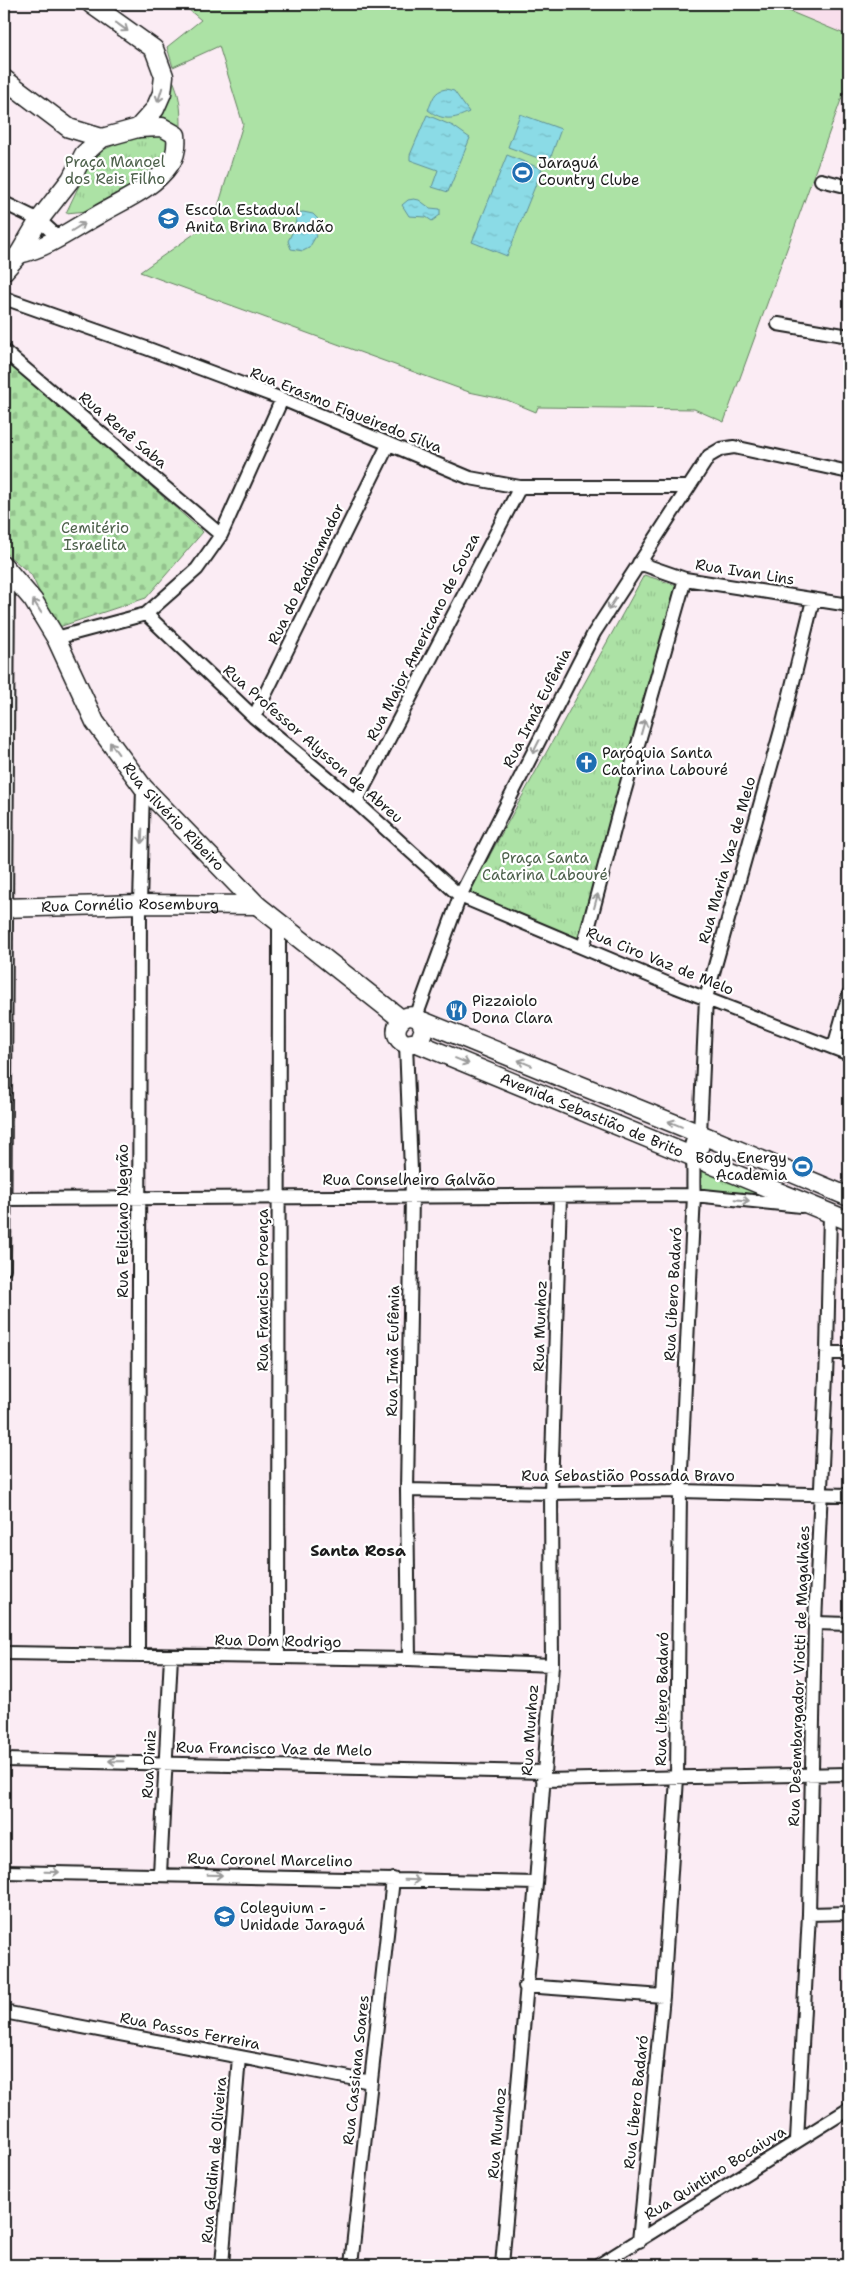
<svg xmlns="http://www.w3.org/2000/svg" width="853" height="2269" font-family="'Shantell Sans',sans-serif">
  <defs>
    <pattern id="cemetery-stones" width="16" height="16" patternUnits="userSpaceOnUse" patternTransform="scale(1.25)"><rect width="16" height="16" fill="#ace2a5"/><path d="M2 7V4a2 2 0 0 1 4 0v3zM10 15v-3a2 2 0 0 1 4 0v3z" fill="#93c18d"/></pattern>
    <pattern id="park-tufts" width="24" height="20" patternUnits="userSpaceOnUse" patternTransform="scale(1.25)"><rect width="24" height="20" fill="#ace2a5"/><path d="M3 7l-1-3M5 7V3M7 7l1-3M15 17l-1-3M17 17v-4M19 17l1-3" fill="none" stroke="#93c18d"/></pattern>
    <pattern id="water-ripples" width="26" height="14" patternUnits="userSpaceOnUse" patternTransform="scale(1.25)"><rect width="26" height="14" fill="#8bdbe6"/><path d="M2 4q2-2 4 0t4 0M15 11q2-2 4 0t4 0" fill="none" stroke="#77bbc5"/></pattern>
  </defs>
  <rect width="100%" height="100%" fill="#fbecf4"/>
  <filter id="ink" filterUnits="userSpaceOnUse"><feTurbulence type="fractalNoise" baseFrequency=".02" numOctaves="2"/><feDisplacementMap in="SourceGraphic" scale="10" xChannelSelector="R" yChannelSelector="G"/><feConvolveMatrix kernelMatrix="1 2 1 2 8 2 1 2 1" color-interpolation-filters="sRGB"/></filter>
  <g filter="url(#ink)">
    <path fill="#f8deec" d="M 772,4 L 849,4 L 849,36 Z"/>
    <path fill="#ace2a5" stroke="#647f60" d="M 182,4 L 772,4 L 849,36 L 849,78 L 724,422 L 694,409 L 538,407 L 536,412 L 507,400 L 469,392 L 140,272 L 214,220 L 243,124 L 219,46 L 173,67 L 167,47 L 201,20 Z
      M 172,78 C 180,94 181,109 181,127 L 163,123 L 143,127 Z"/>
    <path fill="url(#cemetery-stones)" stroke="#647f60" d="M 4,357 L 203,532 L 146,598 L 56,628 L 31,574 L 4,552 Z"/>
    <path fill="url(#park-tufts)" stroke="#647f60" d="M 176,133 L 168,162 L 98,210 L 66,213 L 94,154 L 139,134 Z
      M 644,575 L 679,586 L 580,940 L 469,893 Z
      M 697,1162 L 792,1203 L 699,1197 Z"/>
    <path fill="url(#water-ripples)" stroke="#5f8f95" d="M 446,89 L 454,91 L 469,112 C 453,120 443,121 428,110 C 433,100 433,91 446,89 Z
      M 520,114 L 561,129 L 549,162 L 508,147 Z
      M 427,115 L 453,126 L 470,138 L 448,192 L 432,187 L 438,170 L 410,160 L 410,155 Z
      M 507,155 L 542,169 L 507,256 L 472,242 Z
      M 414,199 L 419,200 L 430,208 L 440,209 L 440,215 L 432,221 L 426,217 L 409,216 L 402,205 L 408,200 Z
      M 303,212 L 313,214 L 323,224 L 309,248 L 303,251 L 291,249 L 288,241 L 295,227 L 297,213 Z"/>
    <g fill="none" stroke-linecap="round" stroke-linejoin="round">
      <defs>
        <path id="street" d="M 821,180 L 849,187
          M 4,203 L 39,220 L 60,239
          M 4,298 L 146,348 L 282,399 L 470,478 L 520,487 L 688,487
          M 778,324 L 849,336
          M 4,351 L 221,535
          M 639,563 L 685,579 L 849,605
          M 146,614 L 254,717 L 356,802 L 460,896 L 676,987 L 849,1054
          M 56,638 L 146,614 L 197,569 L 221,535 L 282,399
          M 254,717 L 388,445
          M 356,802 L 520,487
          M 583,948 L 619,811 L 685,579
          M 416,1017 L 460,896 L 594,633 L 709,456 L 721,449 L 734,447 L 849,472
          M 406,1044 L 412,1196 L 407,1490 L 409,1659
          M 834,1047 L 849,994
          M 694,1157 L 702,1148 L 703,1139 L 700,1134 L 706,998 L 783,723 L 813,600
          M 4,1199 L 694,1195 L 801,1206
          M 4,1269 L 8,571
          M 827,1353 L 849,1353
          M 407,1490 L 551,1493 L 680,1491 L 849,1495
          M 815,1623 L 849,1624
          M 4,1653 L 409,1659 L 552,1665
          M 138,1655 L 140,904 L 143,787
          M 278,1656 L 279,924
          M 4,1760 L 544,1772
          M 543,1780 L 849,1774
          M 4,1872 L 536,1883
          M 160,1874 L 171,1656
          M 809,1914 L 849,1913
          M 525,1986 L 663,1996
          M 4,2012 L 371,2082
          M 797,2140 L 809,1914 L 815,1623 L 827,1353 L 830,1213
          M 639,2241 L 663,1996 L 677,1778 L 680,1491 L 694,1195 C 692,1180 696,1162 690,1149 L 694,1136 L 700,1134
          M 222,2265 L 239,2057
          M 351,2265 L 393,1879
          M 502,2265 L 536,1883 L 552,1665 L 551,1493 L 560,1196
          M 599,2265 L 849,2109"/>
        <g id="secondary">
          <path d="M 4,79 L 69,128 L 102,138"/>
          <path d="M 19,254 C 49,247 71,230 98,215 C 123,200 153,189 170,164 C 176,156 177,145 176,135 L 162,127 L 138,128"/>
          <path d="M 4,271 L 19,254 L 39,220 L 71,179 L 84,154 L 102,138 L 138,128 L 155,109 L 162,93 L 164,76 L 154,49 L 91,4"/>
          <path id="s1" d="M 4,566 L 33,600 L 56,638 L 95,722 L 143,787 L 257,905 L 401,1019"/>
          <path id="s2" d="M 4,908 L 140,904 L 257,905"/>
          <path d="M 420,1020 L 424,1029 L 419,1042 L 406,1044 C 385,1035 403,1006 420,1020 L 700,1134 L 849,1197"/>
          <path id="s3" d="M 417,1043 L 849,1221"/>
        </g>
      </defs>
      <use href="#street" stroke="#1c1c1c" stroke-width="16"/>
      <use href="#secondary" stroke="#1c1c1c" stroke-width="21"/>
      <use href="#street" stroke="#fff" stroke-width="12"/>
      <use href="#secondary" stroke="#fff" stroke-width="18"/>
    </g>
    <defs><path id="oneway-shaft" d="M-6 0H5M1.5-3L5.5 0L1.5 3" fill="none" stroke-width="1.6" stroke-linecap="round" stroke-linejoin="round" transform="scale(1.25)"/></defs>
    <g stroke="#999">
      <use href="#oneway-shaft" transform="translate(122 27) rotate(36)"/>
      <use href="#oneway-shaft" transform="translate(160 95) rotate(107)"/>
      <use href="#oneway-shaft" transform="translate(78 227) rotate(-32)"/>
      <use href="#oneway-shaft" transform="translate(612 604) rotate(123)"/>
      <use href="#oneway-shaft" transform="translate(37 606) rotate(-122)"/>
      <use href="#oneway-shaft" transform="translate(643 727) rotate(-74)"/>
      <use href="#oneway-shaft" transform="translate(536 747) rotate(117)"/>
      <use href="#oneway-shaft" transform="translate(114 748) rotate(-126)"/>
      <use href="#oneway-shaft" transform="translate(142 836) rotate(92)"/>
      <use href="#oneway-shaft" transform="translate(596 901) rotate(-75)"/>
      <use href="#oneway-shaft" transform="translate(462 1061) rotate(22)"/>
      <use href="#oneway-shaft" transform="translate(525 1063) rotate(-158)"/>
      <use href="#oneway-shaft" transform="translate(675 1124) rotate(-158)"/>
      <use href="#oneway-shaft" transform="translate(742 1200) rotate(6)"/>
      <use href="#oneway-shaft" transform="translate(116 1761) rotate(-179)"/>
      <use href="#oneway-shaft" transform="translate(52 1872) rotate(1)"/>
      <use href="#oneway-shaft" transform="translate(215 1875) rotate(1)"/>
      <use href="#oneway-shaft" transform="translate(412 1880) rotate(2)"/>
    </g>
  </g>
  <defs>
    <symbol id="stadium-disc" viewBox="-11 -11 22 22"><circle r="9.5" fill="#1f6fb2" stroke="#fff"/><path d="M0-5a6.5 5 0 1 0 0 10a6.5 5 0 1 0 0-10ZM-3.5-1.8h7v3.6h-7Z" fill="#fff"/></symbol>
    <symbol id="school-disc" viewBox="-11 -11 22 22"><circle r="9.5" fill="#1f6fb2" stroke="#fff"/><path d="M0-5L7-2L0 1L-7-2ZM-4 1L0 2.5L4 1V4Q0 6-4 4Z" fill="#fff"/></symbol>
    <symbol id="church-disc" viewBox="-11 -11 22 22"><circle r="9.5" fill="#1f6fb2" stroke="#fff"/><path d="M-1.2-6h2.4v3.5h3.3v2.4h-3.3V6h-2.4V-.1h-3.3v-2.4h3.3Z" fill="#fff"/></symbol>
    <symbol id="restaurant-disc" viewBox="-11 -11 22 22"><circle r="9.5" fill="#1f6fb2" stroke="#fff"/><path d="M-5-6h1v4h1v-4h1v4h1v-4h1v5L-1.5 .5V6h-2V.5L-5-1ZM5-6V6H3V1.5H1.5Q1.5-4 5-6Z" fill="#fff"/></symbol>
  </defs>
  <g fill-rule="evenodd">
    <use href="#stadium-disc" x="510" y="160" width="25" height="25"/>
    <use href="#school-disc" x="156" y="206" width="25" height="25"/>
    <use href="#church-disc" x="574" y="750" width="25" height="25"/>
    <use href="#restaurant-disc" x="444" y="998" width="25" height="25"/>
    <use href="#stadium-disc" x="790" y="1154" width="25" height="25"/>
    <use href="#school-disc" x="212" y="1904" width="25" height="25"/>
  </g>
  <g text-anchor="middle" dominant-baseline="central" stroke-width="4.5" stroke-linejoin="round" paint-order="stroke">
    <g font-size="15" fill="#4e614c" stroke="#fff">
      <text x="115" y="162">Praça Manoel<tspan x="115" dy="17">dos Reis Filho</tspan></text>
      <text x="95" y="528">Cemitério<tspan x="95" dy="17">Israelita</tspan></text>
      <text x="545" y="858">Praça Santa<tspan x="545" dy="17">Catarina Labouré</tspan></text>
    </g>
    <g font-size="15" fill="#1c1c1c" stroke="#fff" text-anchor="start">
      <text x="538" y="163">Jaraguá<tspan x="538" dy="17">Country Clube</tspan></text>
      <text x="185" y="210">Escola Estadual<tspan x="185" dy="17">Anita Brina Brandão</tspan></text>
      <text x="602" y="753">Paróquia Santa<tspan x="602" dy="17">Catarina Labouré</tspan></text>
      <text x="472" y="1001">Pizzaiolo<tspan x="472" dy="17">Dona Clara</tspan></text>
      <text x="787" y="1158" text-anchor="end">Body Energy<tspan x="787" dy="17">Academia</tspan></text>
      <text x="240" y="1908">Coleguium -<tspan x="240" dy="17">Unidade Jaraguá</tspan></text>
    </g>
    <g font-size="15" fill="#1c1c1c" stroke="#fff">
      <text transform="translate(346 410) rotate(22)">Rua Erasmo Figueiredo Silva</text>
      <text transform="translate(123 430) rotate(40)">Rua Renê Saba</text>
      <text transform="translate(745 572) rotate(9)">Rua Ivan Lins</text>
      <text transform="translate(306 574) rotate(-64)">Rua do Radioamador</text>
      <text transform="translate(423 637) rotate(-63)">Rua Major Americano de Souza</text>
      <text transform="translate(537 708) rotate(-63)">Rua Irmã Eufêmia</text>
      <text transform="translate(313 744) rotate(41)">Rua Professor Alysson de Abreu</text>
      <text stroke="none"><textPath href="#s1" startOffset="305">Rua Silvério Ribeiro</textPath></text>
      <text transform="translate(727 860) rotate(-74)">Rua Maria Vaz de Melo</text>
      <text stroke="none"><textPath href="#s2" startOffset="126">Rua Cornélio Rosemburg</textPath></text>
      <text transform="translate(660 961) rotate(22)">Rua Ciro Vaz de Melo</text>
      <text stroke="none"><textPath href="#s3" startOffset="189">Avenida Sebastião de Brito</textPath></text>
      <text x="409" y="1180">Rua Conselheiro Galvão</text>
      <text transform="translate(123 1221) rotate(-90)">Rua Feliciano Negrão</text>
      <text transform="translate(263 1290) rotate(-90)">Rua Francisco Proença</text>
      <text transform="translate(673 1294) rotate(-87)">Rua Líbero Badaró</text>
      <text transform="translate(540 1326) rotate(-88)">Rua Munhoz</text>
      <text transform="translate(393 1351) rotate(-89)">Rua Irmã Eufêmia</text>
      <text x="628" y="1476">Rua Sebastião Possada Bravo</text>
      <text transform="translate(278 1641) rotate(1)">Rua Dom Rodrigo</text>
      <text transform="translate(799 1676) rotate(-88)">Rua Desembargador Viotti de Magalhães</text>
      <text transform="translate(662 1699) rotate(-89)">Rua Líbero Badaró</text>
      <text transform="translate(530 1730) rotate(-86)">Rua Munhoz</text>
      <text transform="translate(274 1749) rotate(1)">Rua Francisco Vaz de Melo</text>
      <text transform="translate(149 1764) rotate(-87)">Rua Diniz</text>
      <text transform="translate(270 1860) rotate(1)">Rua Coronel Marcelino</text>
      <text transform="translate(190 2031) rotate(11)">Rua Passos Ferreira</text>
      <text transform="translate(356 2070) rotate(-84)">Rua Cassiana Soares</text>
      <text transform="translate(636 2102) rotate(-84)">Rua Líbero Badaró</text>
      <text transform="translate(497 2133) rotate(-85)">Rua Munhoz</text>
      <text transform="translate(214 2160) rotate(-85)">Rua Goldim de Oliveira</text>
      <text transform="translate(715 2173) rotate(-32)">Rua Quintino Bocaiuva</text>
    </g>
    <g font-size="16" font-weight="bold" fill="#1c1c1c" stroke="#fff">
      <text x="358" y="1550">Santa Rosa</text>
    </g>
  </g>
  <rect width="853" height="2269" fill="none" stroke="#fff" stroke-width="20"/>
  <rect x="10" y="10" width="833" height="2249" fill="none" stroke="#1c1c1c" stroke-width="2" filter="url(#ink)"/>
</svg>
